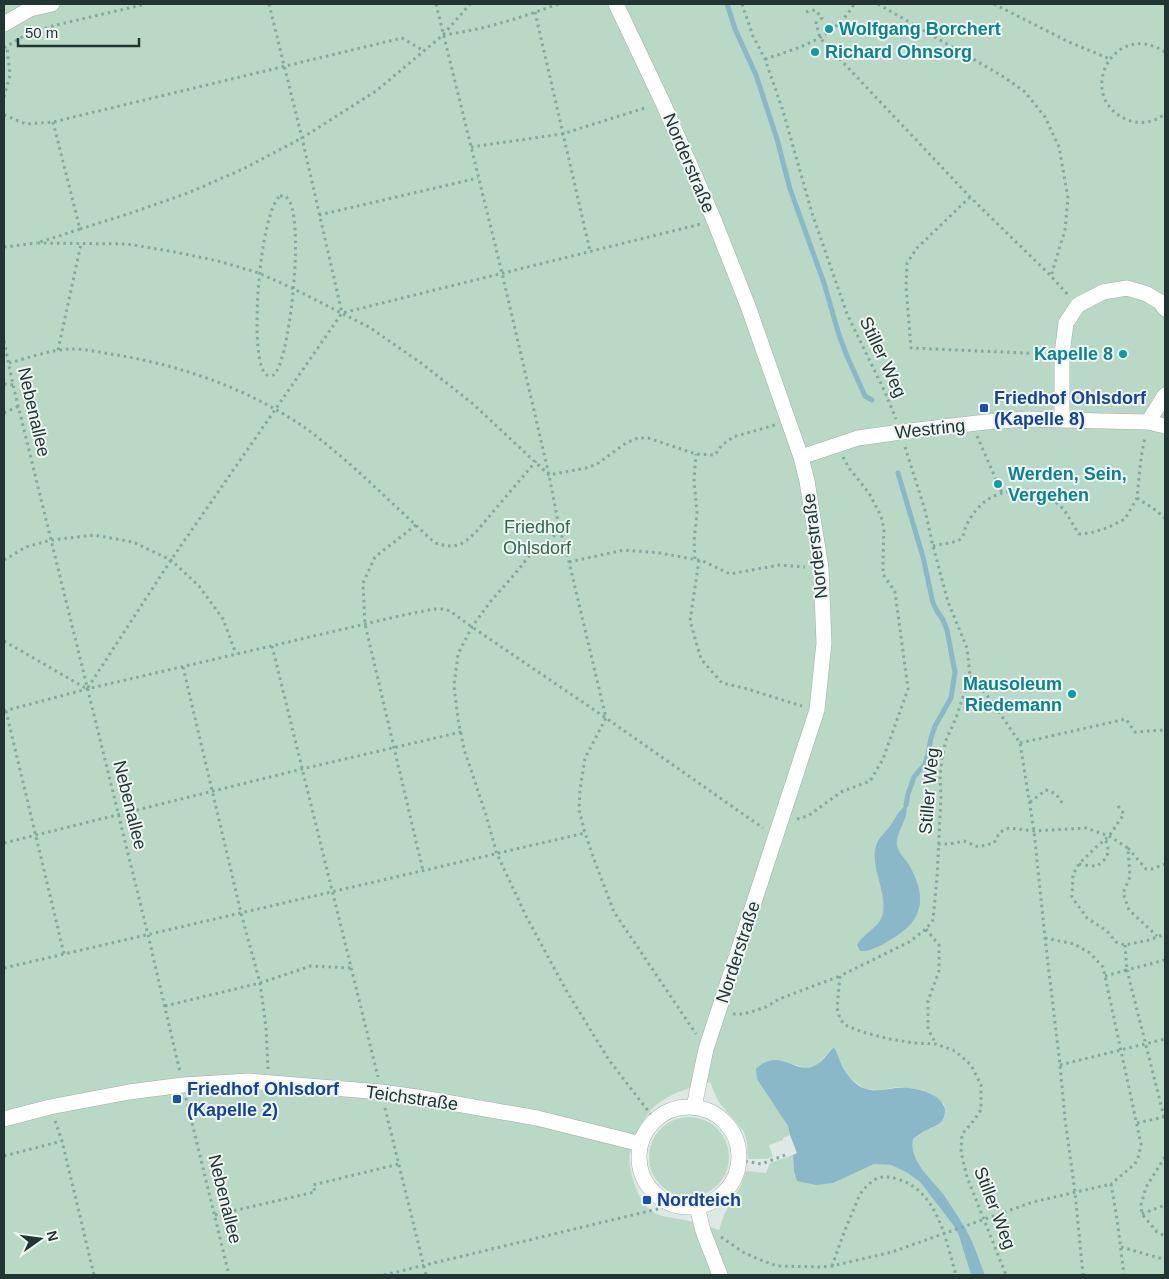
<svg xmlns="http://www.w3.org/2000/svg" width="1169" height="1279" font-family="Helvetica,sans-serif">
  <rect width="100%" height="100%" fill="#dee8e5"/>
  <path fill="#b9d8c5" d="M 4,4 L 1165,4 L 1165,1275 L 985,1275 C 980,1263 976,1250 971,1239 C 965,1226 952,1207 944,1195 C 932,1179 909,1162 913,1139 L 929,1129 L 939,1125 L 944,1118 L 945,1112 L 944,1104 L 932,1094 L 922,1090 L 898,1087 L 880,1090 L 865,1089 L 850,1078 L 841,1064 L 836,1050 L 834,1047 L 816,1066 L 807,1068 L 795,1065 L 758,1079 L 788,1126 L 790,1135 L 783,1138 L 783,1140 L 769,1145 L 773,1157 L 766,1159 L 748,1159 L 747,1142 L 744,1132 L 718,1101 L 710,1082 C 691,1088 671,1092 655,1106 C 645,1114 633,1141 630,1153 C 627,1167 637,1197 647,1207 C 659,1219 674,1217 689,1221 C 699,1223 709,1227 719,1230 L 724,1215 L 731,1202 L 741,1186 L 746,1171 L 766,1173 L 770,1163 L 793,1155 L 794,1171 L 860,1170 L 874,1164 L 891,1165 L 906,1172 L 920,1182 L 954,1226 L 959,1236 L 971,1275 L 4,1275 Z
    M649 1157a40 40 0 1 1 80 0a40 40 0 1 1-80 0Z"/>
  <path fill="#8ab8c9" d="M 906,805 C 910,818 895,832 897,845 C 898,853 905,858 909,865 C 926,894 925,919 895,937 C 885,943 872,952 860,951 L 857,945 C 864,932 880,928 883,913 C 887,889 867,863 878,841 C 881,836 886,831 890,826 C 895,819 899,810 906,805 Z
    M 834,1047 C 837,1052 838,1056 840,1061 C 844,1072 855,1086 866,1089 C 876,1092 886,1089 896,1088 C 911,1086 943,1092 945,1110 C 945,1115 944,1120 939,1124 C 937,1126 932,1127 929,1129 C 923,1132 918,1135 913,1139 C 909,1162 932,1179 944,1195 C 953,1209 964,1224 971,1239 C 976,1250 980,1263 985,1275 L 971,1275 L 959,1236 L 954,1226 L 920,1182 L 906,1172 L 891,1165 L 874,1164 L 833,1183 L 816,1185 L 797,1181 L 794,1171 L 793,1155 L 797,1153 L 790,1135 L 788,1126 L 757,1079 L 756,1069 C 778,1046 796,1075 814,1066 C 822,1063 828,1053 834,1047 Z"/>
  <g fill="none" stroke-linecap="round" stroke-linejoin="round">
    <path stroke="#8ab8c9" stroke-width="5" d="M 727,4 L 735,29 L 756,75 L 777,139 L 790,189 L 824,283 L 839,335 L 847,356 L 865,396 L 872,400
      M 898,473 L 923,557 L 933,603 L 937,611 L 943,620 L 947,630 L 955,672 L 951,698 L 935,726 L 931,738 L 928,754 L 925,764 L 914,777 L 908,794 L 906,805"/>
    <defs>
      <path id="minor" d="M 616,4 L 663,103 L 714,220 L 748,306 L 801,457 L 807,481 L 821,568 L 824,643 L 817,710 L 706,1049 L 694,1107
        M 4,24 L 30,9 L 52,4
        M 1062,420 L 1062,354 L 1066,323 L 1078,305 L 1103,292 L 1127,288 L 1147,294 L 1160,302 L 1165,309
        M 1148,422 L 1165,395
        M 801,457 L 858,438 L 901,432 L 986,422 L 1027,419 L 1062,420 L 1148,422 L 1165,426
        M639 1157a50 50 0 1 1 100 0a50 50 0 1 1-100 0Z
        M 4,1119 L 50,1107 L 129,1092 L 183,1085 L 249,1081 L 381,1092 L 417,1097 L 537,1118 L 641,1144
        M 697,1206 L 703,1231 L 720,1275"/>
    </defs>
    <use href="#minor" stroke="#a2afac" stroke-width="16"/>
    <path stroke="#81a9a1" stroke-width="3" stroke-dasharray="2.5 4" stroke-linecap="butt" d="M 269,4 L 302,138 L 342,313
      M 436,4 L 502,273 L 549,475 L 558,522 L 569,562 L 606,718 L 585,758 L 580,790 L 579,810 L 585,833 L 595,862 L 614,912 L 696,1034
      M 742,4 L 753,36 L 765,59 L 783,111 L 812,213 L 847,314 L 885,392 L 896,419
      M 878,4 L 1004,77 L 1025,92 L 1045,117 L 1059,147 L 1068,198 L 1065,230 L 1051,276
      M 994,4 L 1069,42 L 1110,59
      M 535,12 L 590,251
      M 806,12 L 815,10 L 822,18 L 816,23 L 820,38 L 970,197 L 1051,276 L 1069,296
      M 443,35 C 483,30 520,18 558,4
      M 4,48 L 27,34 L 52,26 L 146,4
      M 1165,52 C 1112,18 1074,99 1128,120 C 1141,125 1154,122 1165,114
      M 765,59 C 799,48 835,38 854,4
      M 4,97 L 10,75 L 7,47
      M 4,115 L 26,124 L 53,122 L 402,38 L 424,51
      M 53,122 L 80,229 L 37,243 L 127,244 L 175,252 L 218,261 L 259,273 L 294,289 L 369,327 L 421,363 L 472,403 L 549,475 L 586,468 L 597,464 L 626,443 L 638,438 L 648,438 L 696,454 L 715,455 L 721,446 L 733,437 L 775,425
      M 471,147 L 562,134 L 648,107
      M 280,196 C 283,196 285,195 287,198 C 305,213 291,351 276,372 C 274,375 274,375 270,376 C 267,375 266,375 264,372 C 249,350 260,212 280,196 Z
      M 970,197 L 917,248 L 907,263 L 906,286 L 911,348 L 1048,354
      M 319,215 L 478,178
      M 80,229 L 128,214 L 188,193 L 243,169 L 302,138 L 376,91 L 443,35 L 470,4
      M 4,247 L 37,243
      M 4,341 L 13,385 L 148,935 L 180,1072
      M 58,350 L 81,244
      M 9,363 C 28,358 52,349 72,349 C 87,349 102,353 117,355 C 183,366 248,389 304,427 C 313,433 322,441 331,448 C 367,478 400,511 435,543 C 456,549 461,546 476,532 L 536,461
      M 4,384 L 13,385
      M 4,413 L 19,406
      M 977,436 L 1002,493
      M 905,447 L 925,510 L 933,546 L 948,602 L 967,648 L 970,676 L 956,718 L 946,740 L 942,758 L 940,776 L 941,796 L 937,878 L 933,920 L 926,929 L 909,942 L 840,976 L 837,1008 L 840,1019 L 845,1025 L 862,1032 L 890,1039 L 914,1043 L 936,1044 L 955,1051 L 971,1065 L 981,1085 L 981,1110 L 971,1124 L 962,1134 L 961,1152 L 967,1177 L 1006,1275
      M 1137,498 L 1154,509 L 1165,518
      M 416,525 L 375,557 L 363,583 L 365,624 L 423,871
      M 560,531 L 530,555 L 514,575 L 490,602 L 472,627 L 458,654 L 454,686 L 458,719 L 464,749 L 486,815 L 497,854 L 527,918 L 566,990 L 609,1060 L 655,1120
      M 933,546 C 940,544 953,543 959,540 C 964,537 964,531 966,526 C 969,520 974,512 979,507 C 998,486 1035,486 1057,503 C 1068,512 1071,523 1079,534 L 1090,533 L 1107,528 L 1125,519 L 1137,498 L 1141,458 L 1145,437
      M 695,559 L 694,541 L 697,513 L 694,480 L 696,454
      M 4,560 L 26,547 L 51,540 L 94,535 L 133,542 L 171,560 L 199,586 L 223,619 L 236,654
      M 699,560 L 690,621 L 701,659 L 722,683 L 744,688 L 802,706
      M 569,562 L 624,550 L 660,553 L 703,561 L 730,574 L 779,565 L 805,567
      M 4,641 L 87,689 L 171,560 L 342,313 L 701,224
      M 272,646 L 378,1077
      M 183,667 L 241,913 L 260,983 L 266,1027 L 268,1069
      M 970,676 L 990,699 L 1020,743 L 1034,831 L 1045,938 L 1060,1065 L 1065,1119 L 1075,1192 L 1083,1275
      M 4,711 L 87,689 L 408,614 L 434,609 L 443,609 L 450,611 L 472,627 L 606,718 L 763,828
      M 6,711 L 64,954
      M 1020,743 L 1126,719 L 1135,732 L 1165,730
      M 1030,802 L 1046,790 L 1056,794 L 1063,804
      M 1118,806 L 1124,814 L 1109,836 L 1094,849 L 1079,864 L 1073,874 L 1072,897 L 1087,918 L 1107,931 L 1116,942 L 1125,945 L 1149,940 L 1165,934
      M 797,819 L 808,816 L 841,792 L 870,781 L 883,759 L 908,689 L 895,592 L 883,574 L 883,559 L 884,529 L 881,516 L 869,493 L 849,468 L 843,457
      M 4,843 L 302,769 L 461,732
      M 938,844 L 950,844 L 964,841 L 978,847 L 994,843 L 1000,832 L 1009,828 L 1034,831 L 1086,828 L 1109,836 L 1128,848 L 1130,877 L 1123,893 L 1129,910 L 1157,936
      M 1128,848 L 1146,869 L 1152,869 L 1165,864
      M 1079,864 C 1084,865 1091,866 1096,866 C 1099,865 1101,863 1103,861 C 1110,854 1109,848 1105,839
      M 926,929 L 939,945 L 939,971 L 928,1001 L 928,1029 L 936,1044
      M 1045,938 L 1074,944 L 1090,953 L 1103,967 L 1141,1144 L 1139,1155 L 1135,1164 L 1111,1184
      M 1165,960 L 1127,970 L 1164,1117 L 1165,1116
      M 4,968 L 585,833
      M 1105,976 L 1127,970 L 1125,945
      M 165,1006 L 260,983 L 311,966 L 351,968
      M 733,1014 L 743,1014 L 754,1011 L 766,1007 L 779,999 L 840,976
      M 1060,1065 L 1165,1039
      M 186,1098 L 229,1275
      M 385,1108 L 426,1275
      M 55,1121 L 62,1141 L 94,1275
      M 1137,1123 L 1164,1117 L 1165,1120
      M 4,1156 L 62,1141
      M 1165,1157 L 1146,1187 L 1141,1205 L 1142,1214 L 1157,1232 L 1165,1236
      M 739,1160 L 761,1164 L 788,1154
      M 1142,1214 L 1165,1205
      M 215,1215 L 315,1192 L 313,1185 L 399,1164
      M 721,1237 L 743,1252 L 758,1259 L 777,1266 L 822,1267 L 832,1266 L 892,1252 L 1033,1202 L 1111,1184 L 1117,1219 L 1124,1275
      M 1121,1247 L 1159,1258 L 1165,1257
      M 832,1266 C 839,1247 845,1228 854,1209 C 857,1201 860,1192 867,1186 C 877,1176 884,1175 897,1179 C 938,1190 946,1241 956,1275
      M 384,1275 L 674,1205"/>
    <use href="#minor" stroke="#fff" stroke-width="15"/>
  </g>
  <g fill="#0f9aa8" stroke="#eef5f3" stroke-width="2">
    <circle cx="829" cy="29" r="5"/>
    <circle cx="815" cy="52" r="5"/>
    <circle cx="1123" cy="354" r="5"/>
    <circle cx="998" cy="484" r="5"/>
    <circle cx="1072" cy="694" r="5"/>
  </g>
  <g fill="#1a4fb4" stroke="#eef5f3" stroke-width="2">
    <rect x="979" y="403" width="10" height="10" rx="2.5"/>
    <rect x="172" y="1094" width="10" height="10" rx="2.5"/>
    <rect x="642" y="1195" width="10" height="10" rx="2.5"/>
  </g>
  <g text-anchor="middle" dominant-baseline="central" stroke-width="4" stroke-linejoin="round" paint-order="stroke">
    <g font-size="18" font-weight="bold" fill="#0d838f" stroke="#eef5f3" text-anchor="start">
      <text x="839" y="29">Wolfgang Borchert</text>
      <text x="825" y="52">Richard Ohnsorg</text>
      <text x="1113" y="354" text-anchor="end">Kapelle 8</text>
      <text x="1008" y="474">Werden, Sein,<tspan x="1008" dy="21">Vergehen</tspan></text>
      <text x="1062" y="684" text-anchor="end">Mausoleum<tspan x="1062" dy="21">Riedemann</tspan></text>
    </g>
    <g font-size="18" fill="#213633" stroke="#eef5f3">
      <text transform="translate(689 163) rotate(67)">Norderstraße</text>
      <text transform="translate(883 357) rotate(65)">Stiller Weg</text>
      <text transform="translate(34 412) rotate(77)">Nebenallee</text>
      <text transform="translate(930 429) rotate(-6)">Westring</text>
      <text transform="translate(815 546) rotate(-97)">Norderstraße</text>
      <text transform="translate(929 791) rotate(-85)">Stiller Weg</text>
      <text transform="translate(130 805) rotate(76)">Nebenallee</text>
      <text transform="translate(738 952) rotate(-72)">Norderstraße</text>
      <text transform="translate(412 1098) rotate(8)">Teichstraße</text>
      <text transform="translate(225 1199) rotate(76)">Nebenallee</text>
      <text transform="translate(995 1208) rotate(69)">Stiller Weg</text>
    </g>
    <g font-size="18" font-weight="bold" fill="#164399" stroke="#eef5f3" text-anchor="start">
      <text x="994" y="398">Friedhof Ohlsdorf<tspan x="994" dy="21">(Kapelle 8)</tspan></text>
      <text x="187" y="1089">Friedhof Ohlsdorf<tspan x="187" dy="21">(Kapelle 2)</tspan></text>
      <text x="657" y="1200">Nordteich</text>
    </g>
    <g font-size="18" fill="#2f694d" stroke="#eef5f3">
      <text x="537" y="527">Friedhof<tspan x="537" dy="21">Ohlsdorf</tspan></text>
    </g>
  </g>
  <rect width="1169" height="1279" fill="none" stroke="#213633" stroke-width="10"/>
  <g transform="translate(40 1239) rotate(76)" stroke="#eef5f3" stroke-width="4" paint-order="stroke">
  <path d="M0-4L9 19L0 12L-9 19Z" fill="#213633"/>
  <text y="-8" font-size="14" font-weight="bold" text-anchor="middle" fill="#213633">N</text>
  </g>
  <path d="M18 38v8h121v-8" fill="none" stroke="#213633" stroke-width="2.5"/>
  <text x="25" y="38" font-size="15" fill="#213633" stroke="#eef5f3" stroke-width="4" paint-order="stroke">50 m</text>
</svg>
